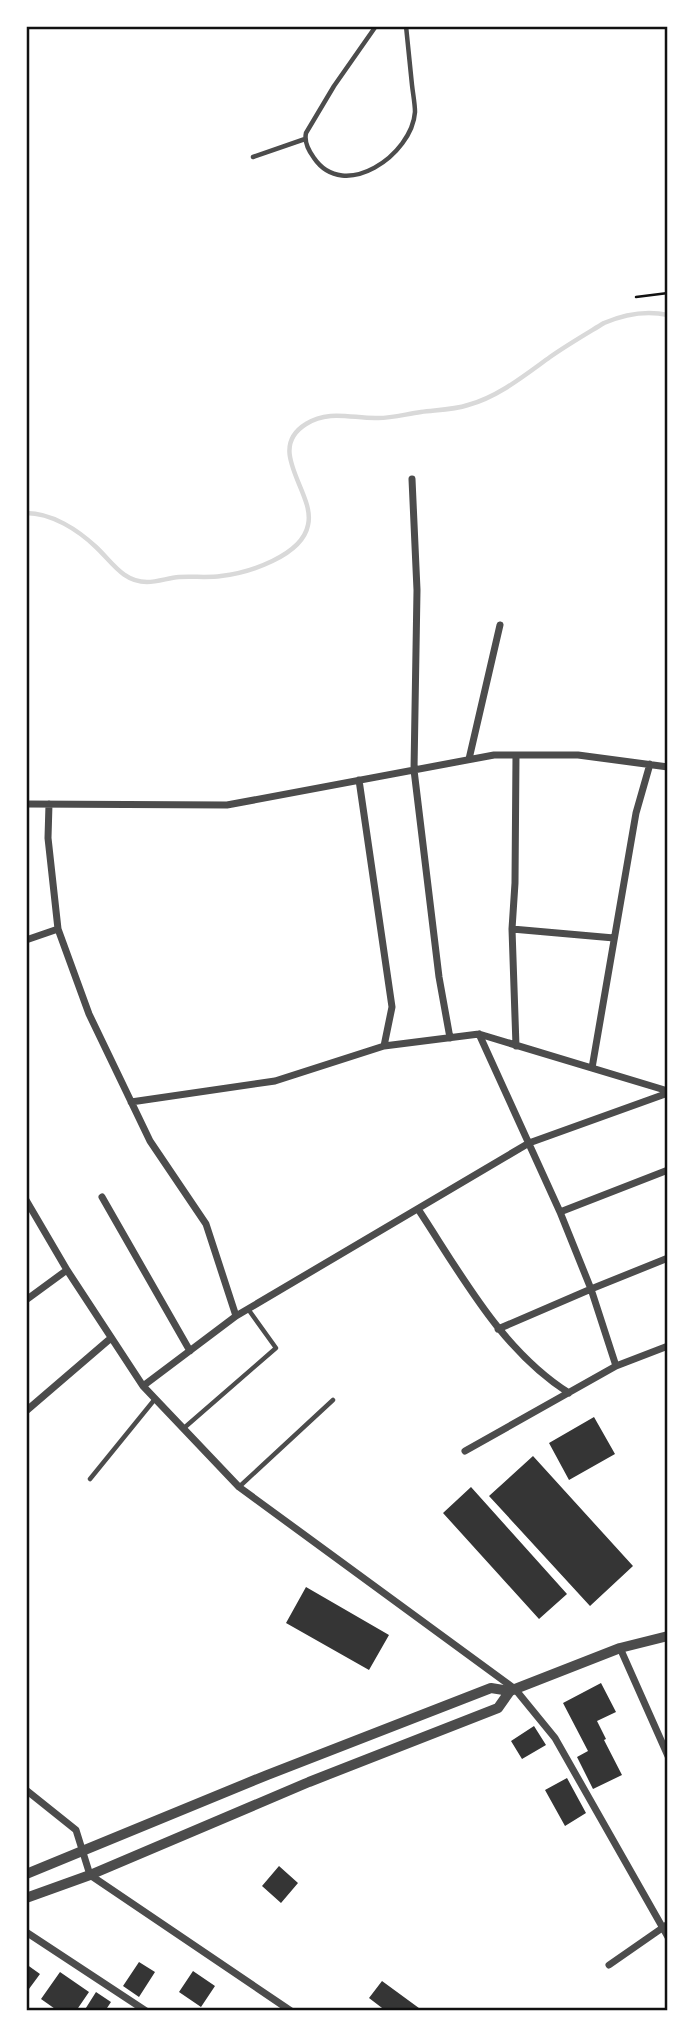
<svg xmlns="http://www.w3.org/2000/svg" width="694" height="2037" font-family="Inter,sans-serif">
  <rect width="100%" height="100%" fill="#fff"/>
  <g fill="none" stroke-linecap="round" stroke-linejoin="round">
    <path stroke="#d9d9d9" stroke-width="4.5" d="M 26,513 C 52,513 78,530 96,547 C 112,562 123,582 147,582 C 158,582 168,578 179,577 C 193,576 207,578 221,576 C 248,573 302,556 308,525 C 316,493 264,450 306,424 C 329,409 354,419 378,418 C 393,418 406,414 421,412 C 436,410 453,410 468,405 C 498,397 525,375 550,357 C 567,345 586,334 604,323 C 625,314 645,310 668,315"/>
  </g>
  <path fill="#353535" d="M 594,1417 L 615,1454 L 569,1480 L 549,1443 Z
    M 533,1456 L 633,1566 L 590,1606 L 489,1496 Z
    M 471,1487 L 567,1594 L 539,1619 L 443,1513 Z
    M 306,1587 L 389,1635 L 369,1670 L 286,1623 Z
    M 601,1683 L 616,1712 L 597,1721 L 606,1739 L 604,1740 L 622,1775 L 593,1789 L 577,1757 L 588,1751 L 563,1703 Z
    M 534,1726 L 546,1745 L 522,1759 L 511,1741 Z
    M 567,1778 L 586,1813 L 565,1826 L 545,1790 Z
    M 279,1866 L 298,1883 L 281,1903 L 262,1886 Z
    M 139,1962 L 155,1972 L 139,1997 L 123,1986 Z
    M 26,1964 L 40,1974 L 26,1993 Z
    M 193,1971 L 215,1986 L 201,2007 L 179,1992 Z
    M 60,1972 L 89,1992 L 76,2011 L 58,2011 L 41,1999 Z
    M 382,1981 L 423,2011 L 386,2011 L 369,1998 Z
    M 96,1992 L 111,2002 L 105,2011 L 84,2011 Z"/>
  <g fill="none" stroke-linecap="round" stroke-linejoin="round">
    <path stroke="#111" stroke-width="2.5" d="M 636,297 L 668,293"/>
    <path stroke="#4c4c4c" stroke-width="4.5" d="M 376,26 L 334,86 L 306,133 C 304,142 308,150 314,158 C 344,202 412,155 415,112 C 415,104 413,94 412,85 C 410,66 408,46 406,26
      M 26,27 L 27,26
      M 253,157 L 305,139
      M 184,1428 L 276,1348 L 248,1309
      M 90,1479 L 155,1399
      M 239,1487 L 333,1400"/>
    <path stroke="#4c4c4c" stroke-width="7" d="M 412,479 L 417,590 L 414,770 L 439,977 L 450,1038
      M 469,759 L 500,625
      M 359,780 L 392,1007 L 384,1046
      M 26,804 L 227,805 L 494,755 L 578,755 L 668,767
      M 49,804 L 48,838 L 58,929 L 89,1014 L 150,1141 L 206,1224 L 236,1316
      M 512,929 L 614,938
      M 26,940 L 58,929
      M 479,1034 L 560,1212 L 591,1289 L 616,1366
      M 516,1046 L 512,929 L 515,883 L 516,755
      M 592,1068 L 636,813 L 650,764
      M 131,1102 L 275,1081 L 384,1046 L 479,1034 L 668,1091
      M 102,1197 L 190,1351
      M 26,1200 L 67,1270 L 143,1386 L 239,1487 L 515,1689 L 555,1738 L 668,1937
      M 418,1209 C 461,1274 501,1350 569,1393
      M 560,1212 L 668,1170
      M 26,1300 L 67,1270
      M 498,1329 L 591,1289 L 668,1258
      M 143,1386 L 236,1316 L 529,1143 L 668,1093
      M 26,1411 L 111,1338
      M 465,1451 L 616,1366 L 668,1346
      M 620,1648 L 668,1756
      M 26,1790 L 76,1830 L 90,1875 L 291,2011
      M 26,1932 L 146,2011
      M 609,1965 L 668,1924"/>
    <path stroke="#4c4c4c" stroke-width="10" d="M 26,1874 L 267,1775 L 491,1688 L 510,1691 L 620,1648 L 668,1636
      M 26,1898 L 90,1875 L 309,1782 L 498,1708 L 510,1691"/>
  </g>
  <rect width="694" height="2037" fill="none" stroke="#ffffff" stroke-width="56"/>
  <rect x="28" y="28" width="638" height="1981" fill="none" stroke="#111" stroke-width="2.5"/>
</svg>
